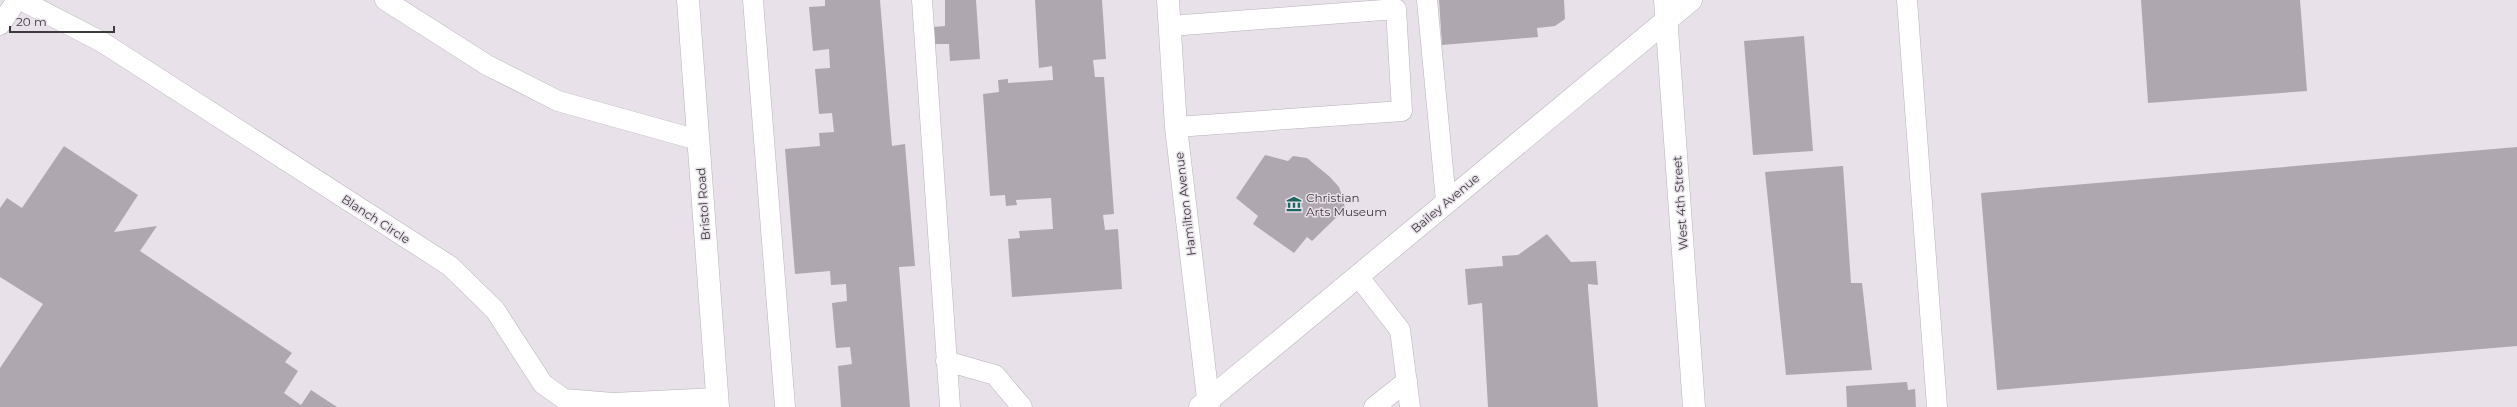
<svg xmlns="http://www.w3.org/2000/svg" width="2517" height="407" font-family="Montserrat,sans-serif">
  <rect width="100%" height="100%" fill="#e8e1ea"/>
  <path fill="#aea7b0" d="M 825,0 L 880,0 L 892,146 L 905,144 L 915,266 L 899,267 L 910,407 L 841,407 L 838,366 L 852,364 L 850,347 L 836,348 L 832,303 L 847,301 L 846,284 L 831,285 L 830,271 L 795,274 L 785,149 L 820,146 L 819,133 L 834,132 L 832,113 L 819,114 L 815,69 L 830,68 L 829,49 L 813,51 L 809,7 L 825,6 Z
    M 945,0 L 976,0 L 980,59 L 950,61 L 949,44 L 935,44 L 934,27 L 945,26 Z
    M 1035,0 L 1102,0 L 1106,59 L 1093,60 L 1095,77 L 1104,77 L 1114,214 L 1103,215 L 1105,230 L 1118,229 L 1122,289 L 1012,297 L 1008,239 L 1020,238 L 1019,231 L 1053,229 L 1051,198 L 1016,200 L 1017,205 L 1006,206 L 1005,195 L 990,196 L 983,94 L 999,92 L 998,80 L 1008,79 L 1008,83 L 1053,80 L 1052,66 L 1039,68 Z
    M 1439,0 L 1564,0 L 1565,19 L 1555,26 L 1537,28 L 1538,37 L 1442,45 Z
    M 2141,0 L 2300,0 L 2307,91 L 2148,103 Z
    M 1804,36 L 1813,151 L 1753,155 L 1744,41 Z
    M 64,146 L 138,195 L 114,232 L 157,226 L 140,251 L 292,353 L 285,362 L 298,371 L 284,393 L 301,405 L 311,390 L 337,407 L 0,407 L 0,368 L 43,304 L 0,277 L 0,208 L 7,198 L 22,208 Z
    M 2517,147 L 2517,346 L 1997,390 L 1981,193 Z
    M 1265,155 L 1288,161 L 1293,156 L 1307,158 L 1330,177 L 1339,187 L 1343,198 L 1345,209 L 1312,241 L 1307,237 L 1294,253 L 1253,224 L 1258,216 L 1236,198 Z
    M 1843,166 L 1851,283 L 1862,283 L 1872,370 L 1786,375 L 1765,172 Z
    M 1547,234 L 1571,262 L 1596,261 L 1598,285 L 1588,284 L 1588,288 L 1598,407 L 1488,407 L 1482,303 L 1468,305 L 1465,269 L 1503,266 L 1502,256 L 1518,255 Z
    M 1907,382 L 1908,390 L 1915,389 L 1916,407 L 1847,407 L 1846,386 Z"/>
  <g fill="none" stroke-linecap="round" stroke-linejoin="round">
    <defs>
      <path id="service" d="M 21,0 L 102,42 L 450,266 L 495,310 L 543,384 L 564,399 L 613,403 L 717,398
        M 385,0 L 487,65 L 558,101 L 698,140
        M 753,0 L 785,407
        M 922,0 L 950,407
        M 1427,0 L 1446,201
        M 1907,0 L 1937,407
        M 0,25 L 17,0
        M 1170,26 L 1396,9 L 1402,111 L 1176,127
        M 1358,276 L 1400,330 L 1410,407
        M 946,361 L 995,375 L 1022,407
        M 1374,407 L 1407,381"/>
      <path id="minor" d="M 688,0 L 718,407
        M 1168,0 L 1176,127 L 1209,407
        M 1665,0 L 1694,407"/>
      <path id="tertiary" d="M 1200,407 L 1691,0"/>
    </defs>
    <use href="#service" stroke="#b9b2ba" stroke-width="21"/>
    <use href="#minor" stroke="#b9b2ba" stroke-width="23"/>
    <use href="#tertiary" stroke="#b9b2ba" stroke-width="23"/>
    <use href="#service" stroke="#fff" stroke-width="20"/>
    <use href="#minor" stroke="#fff" stroke-width="22"/>
    <use href="#tertiary" stroke="#fff" stroke-width="22"/>
  </g>
  <defs>
    <symbol id="museum-bare" viewBox="-9 -9 18 18"><path d="M0-6L6-3V-2H-6V-3ZM-5-1h2V3h-2ZM-1-1h2V3h-2ZM3-1h2V3H3ZM-6 4H6V6H-6Z" fill="#1c6760" stroke="#e8e1ea" stroke-width="2.5" paint-order="stroke"/></symbol>
  </defs>
  <g fill-rule="evenodd">
    <use href="#museum-bare" x="1283" y="193" width="22" height="22"/>
  </g>
  <g text-anchor="middle" dominant-baseline="central" stroke-width="3" stroke-linejoin="round" paint-order="stroke">
    <g font-size="12" fill="#3d3a3d" stroke="#e8e1ea" text-anchor="start">
      <text x="1306" y="197">Christian<tspan x="1306" dy="14">Arts Museum</tspan></text>
    </g>
    <g font-size="12" fill="#3d3a3d" stroke="#e8e1ea">
      <text transform="translate(1445 203) rotate(-40)">Bailey Avenue</text>
      <text transform="translate(1680 203) rotate(-94)">West 4th Street</text>
      <text transform="translate(703 204) rotate(-94)">Bristol Road</text>
      <text transform="translate(1185 204) rotate(-97)">Hamilton Avenue</text>
      <text transform="translate(376 219) rotate(33)">Blanch Circle</text>
    </g>
  </g>
  <path d="M10 26v6h104v-6" fill="none" stroke="#3d3a3d" stroke-width="2"/>
  <text x="16" y="26" font-size="12" fill="#3d3a3d" stroke="#e8e1ea" stroke-width="3" paint-order="stroke">20 m</text>
</svg>
